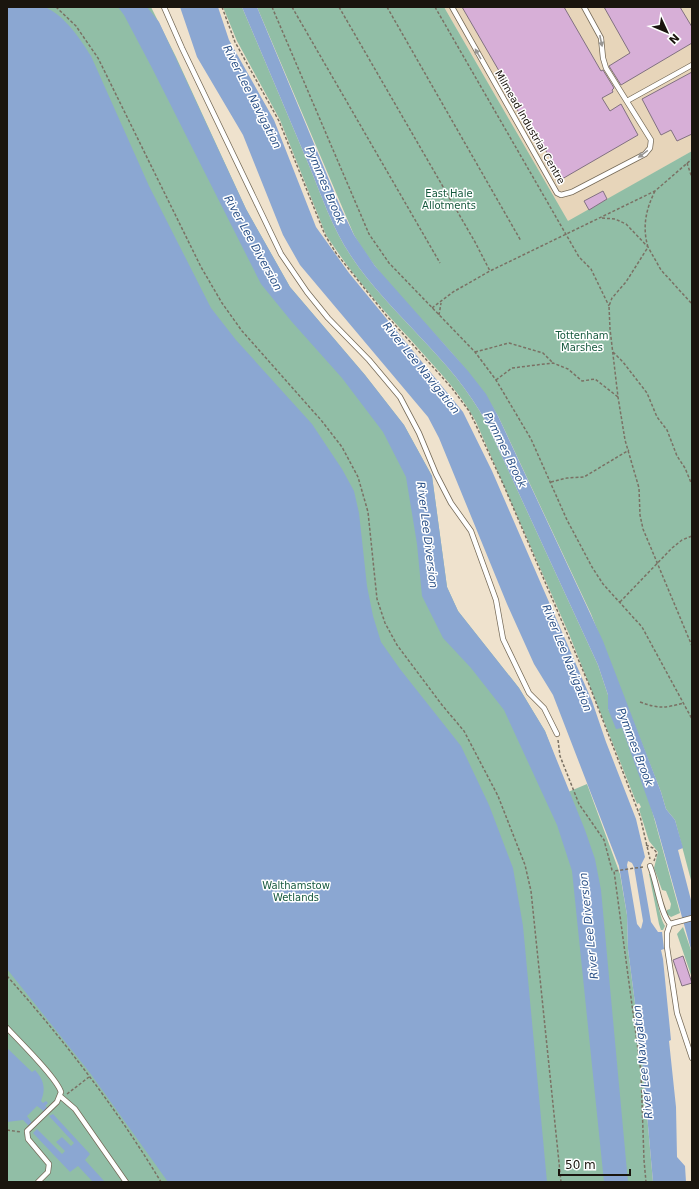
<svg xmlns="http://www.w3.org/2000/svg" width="699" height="1189" font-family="'DejaVu Sans',sans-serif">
  <rect width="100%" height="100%" fill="#efe2cd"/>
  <path fill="#e7d5ba" d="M 444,7 L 692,7 L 692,151 L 568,222 Z"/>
  <path fill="#91bea6" d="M 7,7 L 151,7 L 176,57 L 246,209 L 290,287 L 365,375 L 404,425 L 432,476 L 447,587 L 458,611 L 519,688 L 545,731 L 568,792 L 587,784 L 620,874 L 627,915 L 628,949 L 642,1058 L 653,1182 L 7,1182 Z
    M 223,7 L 242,7 C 264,59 286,111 308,163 C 321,194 332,228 351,256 C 390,315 452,358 486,422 L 598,665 L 608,695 L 608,709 L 622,727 L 650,803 L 680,913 L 671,917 L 667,914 L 667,910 L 670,909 L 671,904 L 666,891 L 662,890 L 654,868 L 658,852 L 649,841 L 639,809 L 641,807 L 639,803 L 637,804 L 569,634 L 476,422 C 460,391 433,366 410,339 C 380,307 350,272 326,235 L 280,120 L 237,41 Z
    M 257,7 L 444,7 L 568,221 L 692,151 L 692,884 L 675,820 L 666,809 L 661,792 L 591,614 L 498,416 C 460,348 393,302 354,235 Z
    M 649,874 L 651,874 C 655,886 659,917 665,926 L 663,930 L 661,930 L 659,924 Z
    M 683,927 L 692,953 L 692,978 L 677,934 Z"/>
  <path fill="#8ba7d2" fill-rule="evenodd" d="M 7,7 C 17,7 36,4 44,7 C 63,13 81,40 91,56 L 149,186 L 211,308 L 236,340 L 312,424 L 342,469 L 354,491 L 359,513 L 367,586 L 373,616 L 381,642 L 400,669 L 461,746 L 489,805 L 513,868 L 523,926 L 547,1182 L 168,1182 L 90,1073 L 7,969 Z
    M 118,7 L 147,7 L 159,22 L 246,209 L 290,287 L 365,375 L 404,425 L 432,476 L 447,587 L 458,611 L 519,688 L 545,731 L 585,830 L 595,859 L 601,890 L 628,1182 L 604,1182 L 572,871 L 557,825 L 504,710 L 471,668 L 443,638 L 422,596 L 417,544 L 406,477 L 383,432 L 342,378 L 292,322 L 261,284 L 152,68 L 124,15 Z
    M 180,7 L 218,7 L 229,40 L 274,120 L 316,227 L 349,273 L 463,412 L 492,471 L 592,701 L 606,742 L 636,819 L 645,857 L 641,865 L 651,922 L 658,932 L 662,932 L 664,949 L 661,950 L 663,959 L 671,1040 L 669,1041 L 676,1107 L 677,1157 L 685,1166 L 686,1182 L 653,1182 L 642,1058 L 628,949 L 627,915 L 619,866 L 553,695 L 534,664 L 507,604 L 439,438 L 428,417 L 300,265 L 283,235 L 243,135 L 197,57 ZM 628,861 L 632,863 L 634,867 L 643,921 L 641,929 L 637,924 L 627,865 Z
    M 242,7 L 257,7 L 340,206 L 354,235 L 375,266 L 468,371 L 486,394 L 498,416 L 603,641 L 661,792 L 666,809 L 675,820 L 683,848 L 678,850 L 692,904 L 692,953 L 655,820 L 622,728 L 616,729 L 608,709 L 608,695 L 598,665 L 486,422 C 452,358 390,315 351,256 C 332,228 321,194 308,163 C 286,111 264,59 242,7 Z
    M 7,1048 L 32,1072 L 35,1070 C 44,1080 46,1089 41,1101 L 43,1103 L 46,1101 L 48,1103 L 45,1106 L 48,1108 L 45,1112 L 37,1106 L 27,1116 L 32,1123 L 29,1126 L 23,1120 L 7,1122 Z
    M 53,1114 L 90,1154 L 85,1160 L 105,1182 L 93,1182 L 78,1166 L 70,1172 L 33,1133 L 37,1129 L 62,1154 L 65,1151 L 56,1142 L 62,1137 L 71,1146 L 74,1143 L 49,1116 Z"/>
  <path fill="#d7afd7" stroke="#817181" d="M 462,7 L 564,7 L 601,71 L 603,70 L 614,88 L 612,90 L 613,92 L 602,98 L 610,111 L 621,104 L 638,135 L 562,179 L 538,137 L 534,139 L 510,97 L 513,95 Z
    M 604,7 L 680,7 L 692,27 L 692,43 L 621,85 L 609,66 L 630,53 Z
    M 692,72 L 692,134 L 677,141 L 671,130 L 661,135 L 642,99 Z
    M 603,191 L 607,199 L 589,210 L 584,201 Z
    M 683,956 L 692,983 L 682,986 L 673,960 Z"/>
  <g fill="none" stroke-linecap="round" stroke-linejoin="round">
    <defs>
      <path id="lane" d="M 164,7 L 182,48 L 281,254 L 307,292 L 328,318 L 369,360 L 400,397 L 419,433 L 436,474 L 451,503 L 471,531 L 496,600 L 503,639 L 529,693 L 544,708 L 557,734
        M 452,7 L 557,193 L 561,195 L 572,192 L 645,154 L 650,148 L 651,140 L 606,68 L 603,58 L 601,38 L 584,7
        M 627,101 L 692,65
        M 650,866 C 657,883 660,912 670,924
        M 692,918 L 670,924 L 667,933 L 667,947 L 677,1013 L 692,1058
        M 7,1028 C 19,1041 56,1077 61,1092 L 57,1102 L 27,1131 L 28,1139 L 49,1164 L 48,1172 L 38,1182
        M 60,1096 L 75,1109 L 126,1182"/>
    </defs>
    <use href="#lane" stroke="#756a58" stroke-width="6"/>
    <path stroke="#7a7164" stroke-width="1.5" stroke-dasharray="3 2" stroke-linecap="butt" d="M 56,7 L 76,26 L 98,58 L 201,267 L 222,303 L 242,331 L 321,420 L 342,447 L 358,477 L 368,512 L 377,599 L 385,623 L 397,645 L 442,705 L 464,731 L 498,796 L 525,865 L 531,891 L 561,1182
      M 222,7 L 235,42 L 279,121 L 325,235 L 336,253 L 386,315 L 451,387 L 469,411 L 475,423 L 504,486 L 590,687 L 640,816 L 650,859
      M 272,7 L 369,234 L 389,263 L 475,352 L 496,380 L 531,439 L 567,520 L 592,567 L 603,584 L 642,627 L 692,719
      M 292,7 L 440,263
      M 339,7 L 475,242 L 490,271
      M 387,7 L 521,241
      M 435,7 L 579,257 L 591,269 L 609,306
      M 687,163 L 692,178
      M 655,191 C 646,209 642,227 648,247 L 626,282 L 612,298 L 609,306 L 610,329 L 618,397 L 625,440 L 639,488 L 640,515 L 643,529 L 692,646
      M 602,218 L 615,219 L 626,224 L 648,247 L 661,270 L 692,304
      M 432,308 L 453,292 L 490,271 L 655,191 L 692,159
      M 439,315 L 441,303
      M 475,352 L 509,343 L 543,353 L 553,363
      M 613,352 L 623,362 L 647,393 L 657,417 L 667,430 L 677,456 L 685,468 L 692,485
      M 496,380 L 512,368 L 553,363 L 568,369 L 582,381 L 595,379 L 618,397
      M 551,482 L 567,478 L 584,477 L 629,450
      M 620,602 L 672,548 L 682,540 L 692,536
      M 640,702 C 659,709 665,708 684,703
      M 558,740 L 560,756 L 579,804 L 604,840 L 612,870 L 614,871
      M 646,845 L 653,848 L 657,853 L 654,861
      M 643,867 L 614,871 L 641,1072 L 644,1160 L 646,1182
      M 7,976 C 64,1040 117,1109 161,1182
      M 67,1094 L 89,1077
      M 7,1130 L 21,1132"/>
    <use href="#lane" stroke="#fff" stroke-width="4.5"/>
  </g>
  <defs><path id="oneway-solid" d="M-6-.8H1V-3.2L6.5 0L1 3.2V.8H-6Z"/></defs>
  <g fill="#989693">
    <use href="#oneway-solid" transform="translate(601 41) rotate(78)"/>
    <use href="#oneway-solid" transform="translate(478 54) rotate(-120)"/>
    <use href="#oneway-solid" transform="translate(643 154) rotate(144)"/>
  </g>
  <g text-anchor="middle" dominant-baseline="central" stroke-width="3" stroke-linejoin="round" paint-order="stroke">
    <g font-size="10" fill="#1a150e" stroke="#fff">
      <text transform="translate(530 127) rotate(60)">Milmead Industrial Centre</text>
    </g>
    <g font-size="10" fill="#15583d" stroke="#fff">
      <text x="449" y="193">East Hale<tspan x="449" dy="12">Allotments</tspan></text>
      <text x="582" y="335">Tottenham<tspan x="582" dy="12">Marshes</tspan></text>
      <text x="296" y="885">Walthamstow<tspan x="296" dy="12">Wetlands</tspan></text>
    </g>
    <g font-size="11" font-style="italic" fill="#2c5288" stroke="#fff">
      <text transform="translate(252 97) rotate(63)">River Lee Navigation</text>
      <text transform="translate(325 185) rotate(67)">Pymmes Brook</text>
      <text transform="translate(253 243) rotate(61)">River Lee Diversion</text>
      <text transform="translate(421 368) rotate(51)">River Lee Navigation</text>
      <text transform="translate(505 450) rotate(64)">Pymmes Brook</text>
      <text transform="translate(427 535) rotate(83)">River Lee Diversion</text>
      <text transform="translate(567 658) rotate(68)">River Lee Navigation</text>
      <text transform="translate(635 747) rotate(69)">Pymmes Brook</text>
      <text transform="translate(589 926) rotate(-96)">River Lee Diversion</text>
      <text transform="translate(643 1062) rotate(-96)">River Lee Navigation</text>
    </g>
  </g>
  <rect width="699" height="1189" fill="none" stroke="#1a150e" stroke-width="16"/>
  <g transform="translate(667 32) rotate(134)" stroke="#ffffff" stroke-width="3" paint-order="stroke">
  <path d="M0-3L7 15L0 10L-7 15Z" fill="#1a150e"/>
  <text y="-6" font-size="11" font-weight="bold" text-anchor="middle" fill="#1a150e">N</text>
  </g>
  <path d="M559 1169v6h71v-6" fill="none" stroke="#1a150e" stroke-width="2"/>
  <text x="565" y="1169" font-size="12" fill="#1a150e" stroke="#ffffff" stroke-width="3" paint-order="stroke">50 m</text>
</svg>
